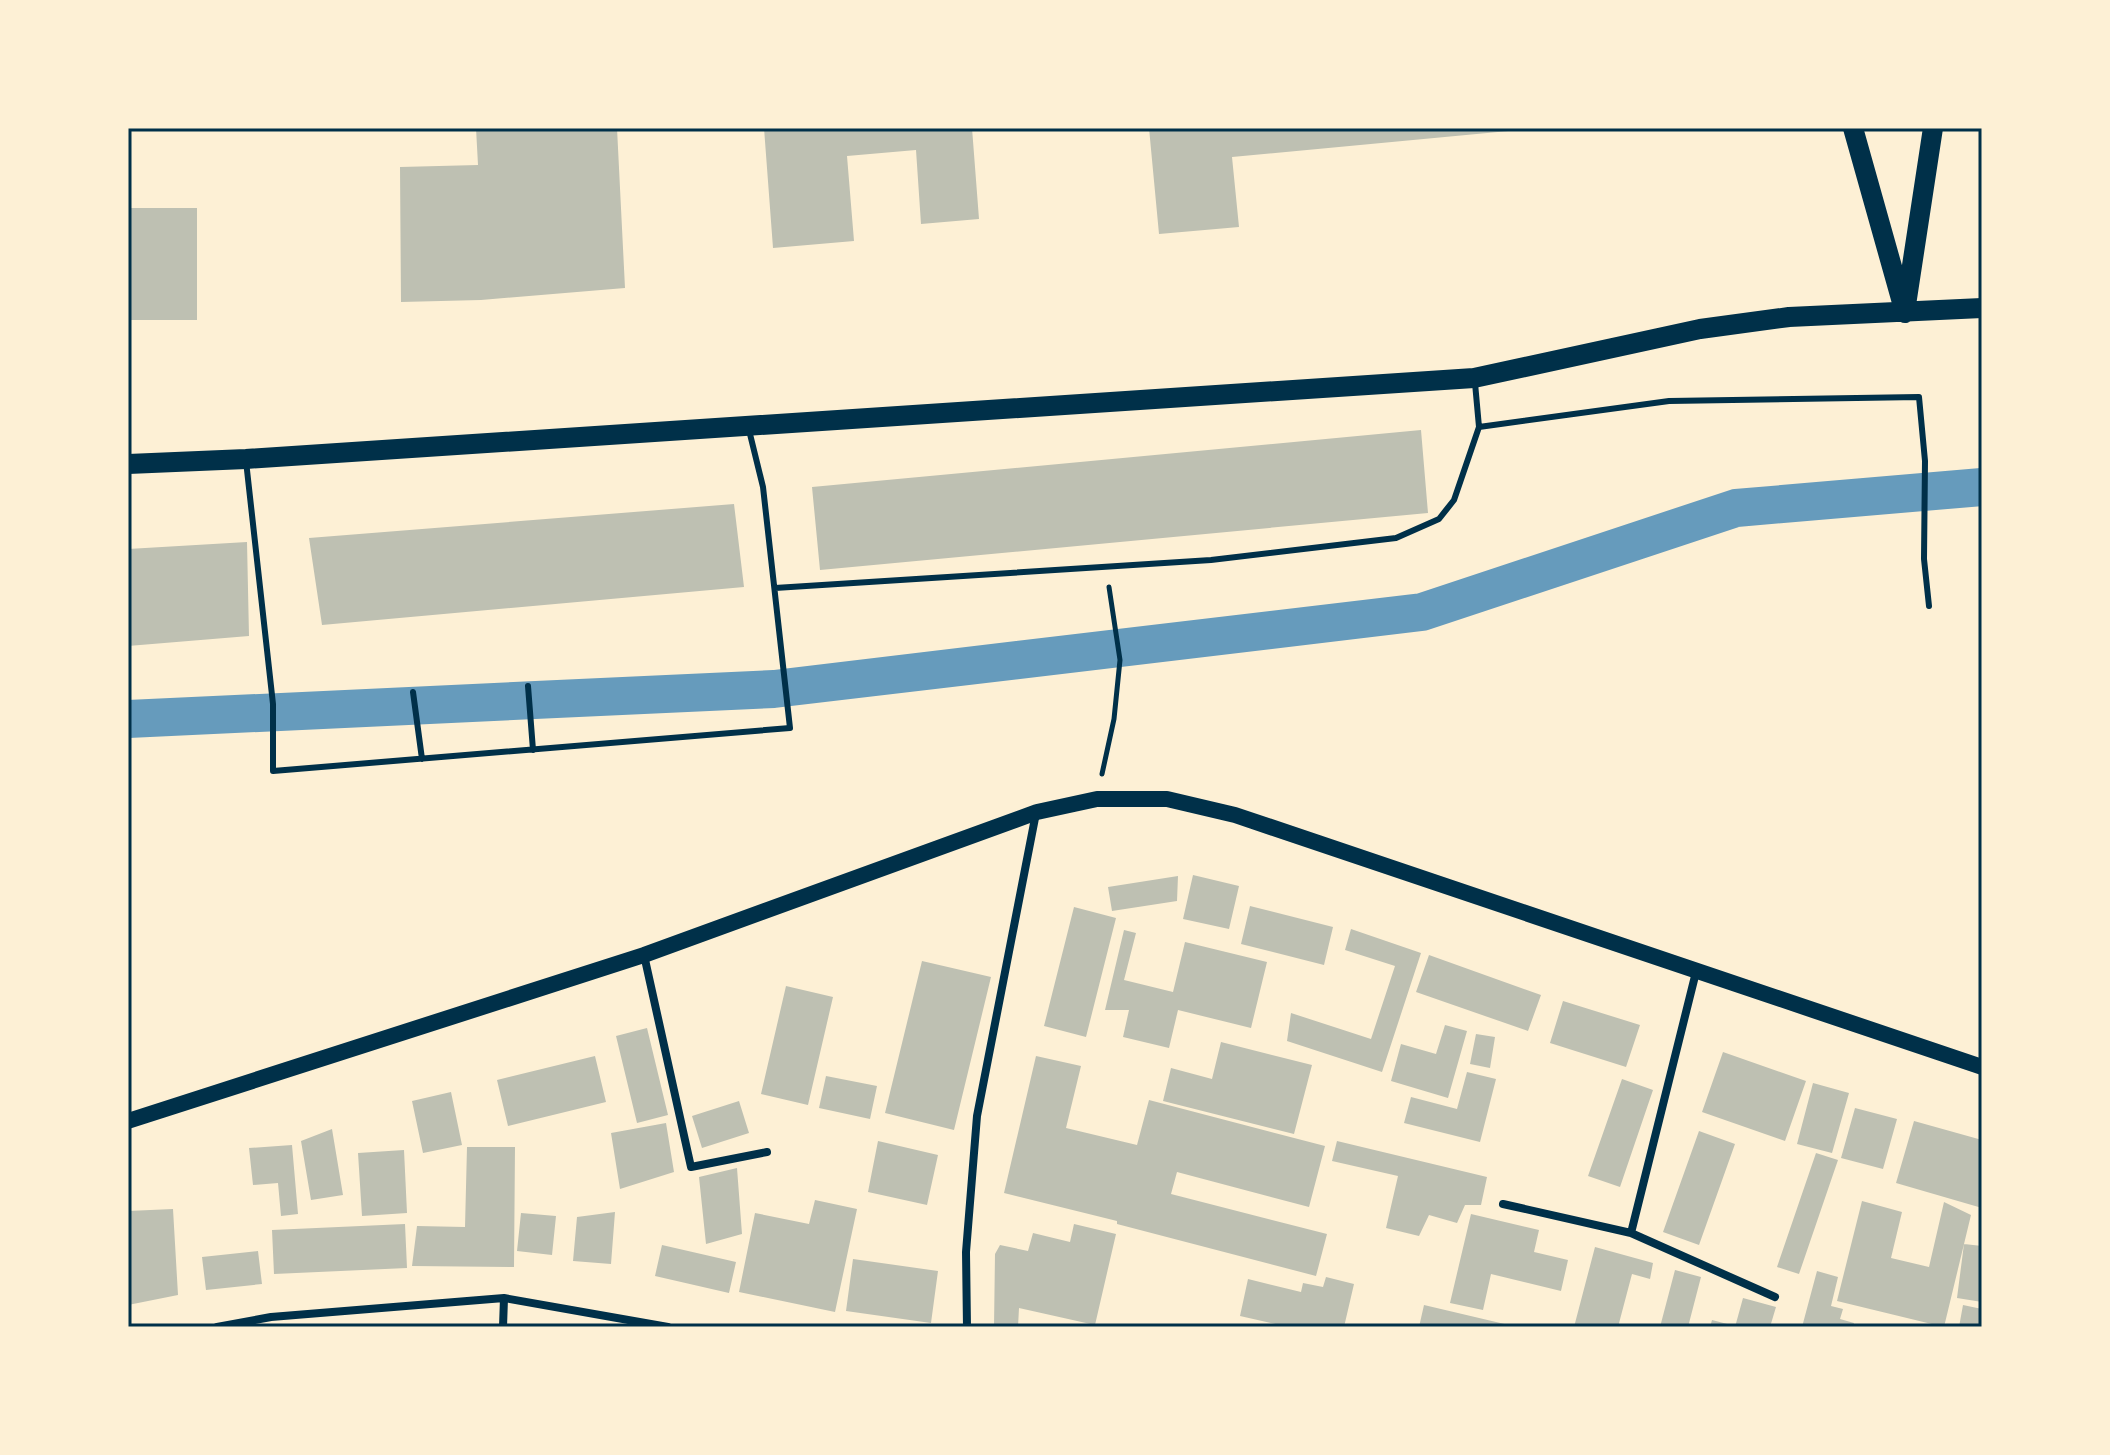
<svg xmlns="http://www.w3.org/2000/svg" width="2110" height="1455" font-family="'Noto Sans',sans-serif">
  <rect width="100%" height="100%" fill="#fdf0d5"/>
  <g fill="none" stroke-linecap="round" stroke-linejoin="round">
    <path stroke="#669bbc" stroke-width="38" d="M 128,719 L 774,689 L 1422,612 L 1736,508 L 1982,487"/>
  </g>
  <path fill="#bec0b2" d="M 476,128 L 617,128 L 625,288 L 481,300 L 401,302 L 400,167 L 478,165 Z
    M 764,128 L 972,128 L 979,219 L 921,224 L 916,150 L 847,156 L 854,241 L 773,248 Z
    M 1149,128 L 1519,128 L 1519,130 L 1232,157 L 1239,227 L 1159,234 Z
    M 128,208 L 197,208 L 197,320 L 128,320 Z
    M 1421,430 L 1428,513 L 820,570 L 812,487 Z
    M 734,504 L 744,587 L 322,625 L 309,538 Z
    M 247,542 L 249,636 L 128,646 L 128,549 Z
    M 1193,875 L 1239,886 L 1229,929 L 1183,919 Z
    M 1178,876 L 1177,901 L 1112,911 L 1108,887 Z
    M 1250,906 L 1333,927 L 1324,965 L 1241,944 Z
    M 1074,907 L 1116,918 L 1086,1037 L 1044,1026 Z
    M 1351,929 L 1421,953 L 1382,1072 L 1287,1041 L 1291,1013 L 1371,1039 L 1395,966 L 1345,950 Z
    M 1124,930 L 1136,933 L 1124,980 L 1173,992 L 1185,942 L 1267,962 L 1251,1028 L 1178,1010 L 1169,1048 L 1123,1037 L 1129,1010 L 1105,1010 Z
    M 1429,955 L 1541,995 L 1528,1031 L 1416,992 Z
    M 922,961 L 991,977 L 954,1130 L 885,1113 Z
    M 786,986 L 833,997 L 808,1105 L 761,1094 Z
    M 1563,1001 L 1640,1025 L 1626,1067 L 1550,1043 Z
    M 1445,1025 L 1467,1031 L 1448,1098 L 1391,1081 L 1401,1044 L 1436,1054 Z
    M 647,1028 L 668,1115 L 637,1123 L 616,1036 Z
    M 1476,1034 L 1495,1037 L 1490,1068 L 1470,1064 Z
    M 1221,1042 L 1312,1065 L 1294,1134 L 1163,1101 L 1171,1068 L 1212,1079 Z
    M 1723,1052 L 1806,1081 L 1785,1141 L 1702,1112 Z
    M 595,1056 L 606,1102 L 508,1126 L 497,1080 Z
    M 1036,1056 L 1081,1066 L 1066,1128 L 1137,1145 L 1149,1100 L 1325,1146 L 1309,1207 L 1177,1172 L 1171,1194 L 1327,1234 L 1316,1276 L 1117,1224 L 1117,1221 L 1004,1193 Z
    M 1467,1072 L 1496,1079 L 1480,1142 L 1404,1123 L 1411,1097 L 1457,1109 Z
    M 826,1076 L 877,1086 L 870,1119 L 819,1108 Z
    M 1622,1079 L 1653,1090 L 1620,1187 L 1588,1176 Z
    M 1813,1083 L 1849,1093 L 1832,1153 L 1797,1144 Z
    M 451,1092 L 462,1145 L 423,1153 L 412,1101 Z
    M 739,1101 L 749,1133 L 702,1148 L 692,1116 Z
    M 1855,1108 L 1897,1119 L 1883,1169 L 1841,1158 Z
    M 1914,1121 L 1982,1140 L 1982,1208 L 1896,1183 Z
    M 666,1123 L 674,1172 L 620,1189 L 611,1133 Z
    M 332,1129 L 343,1195 L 311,1200 L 301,1141 Z
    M 1699,1131 L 1735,1144 L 1699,1245 L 1663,1232 Z
    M 878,1141 L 938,1155 L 927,1205 L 868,1192 Z
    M 1337,1141 L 1487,1177 L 1481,1205 L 1465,1205 L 1457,1223 L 1429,1215 L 1419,1236 L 1386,1228 L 1398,1176 L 1332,1161 Z
    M 292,1145 L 298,1214 L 281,1216 L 278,1183 L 253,1185 L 249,1148 Z
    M 467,1147 L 515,1147 L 514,1267 L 412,1266 L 417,1226 L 465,1227 Z
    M 404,1150 L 407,1213 L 362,1216 L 358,1153 Z
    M 1816,1153 L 1838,1160 L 1799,1274 L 1777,1267 Z
    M 737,1168 L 742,1234 L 706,1244 L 699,1177 Z
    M 815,1200 L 857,1209 L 835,1312 L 739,1292 L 755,1213 L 809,1224 Z
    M 1862,1201 L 1902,1212 L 1891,1258 L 1929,1267 L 1944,1202 L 1971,1215 L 1944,1327 L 1837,1301 Z
    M 173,1209 L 178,1295 L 128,1305 L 128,1211 Z
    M 615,1212 L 611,1264 L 573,1261 L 577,1217 Z
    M 521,1213 L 556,1216 L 552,1255 L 517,1251 Z
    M 1471,1214 L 1539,1230 L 1534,1252 L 1568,1260 L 1561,1291 L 1491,1274 L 1483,1310 L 1450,1303 Z
    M 405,1224 L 407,1268 L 274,1274 L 272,1230 Z
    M 1074,1224 L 1116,1234 L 1095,1325 L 1019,1308 L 1018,1327 L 994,1327 L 995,1254 L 1000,1245 L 1028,1251 L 1033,1233 L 1070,1242 Z
    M 1964,1244 L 1982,1246 L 1982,1302 L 1957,1298 Z
    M 662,1245 L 736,1262 L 729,1293 L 655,1276 Z
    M 1595,1247 L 1653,1263 L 1650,1279 L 1632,1274 L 1618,1327 L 1574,1327 Z
    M 258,1251 L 262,1284 L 206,1290 L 202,1257 Z
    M 853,1259 L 938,1271 L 931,1323 L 846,1311 Z
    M 1675,1270 L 1701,1277 L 1688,1327 L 1660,1327 Z
    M 1817,1271 L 1838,1277 L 1831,1306 L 1843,1309 L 1840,1319 L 1854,1323 L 1853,1327 L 1802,1327 Z
    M 1326,1277 L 1354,1284 L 1344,1327 L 1289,1327 L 1240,1316 L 1248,1279 L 1301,1292 L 1303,1283 L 1323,1287 Z
    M 1743,1298 L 1776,1307 L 1770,1327 L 1735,1327 Z
    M 1424,1305 L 1513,1326 L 1513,1327 L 1419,1327 Z
    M 1963,1305 L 1982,1309 L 1982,1327 L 1959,1327 Z
    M 1712,1320 L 1735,1326 L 1735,1327 L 1710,1327 Z"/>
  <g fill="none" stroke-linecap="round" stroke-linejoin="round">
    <path stroke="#003049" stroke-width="5" d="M 1102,774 L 1114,719 L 1120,660 L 1109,587"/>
    <path stroke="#003049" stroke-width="6" d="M 1479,427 L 1669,401 L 1919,397 L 1925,461 L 1924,559 L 1929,606
      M 246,461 L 273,704 L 273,771 L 790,728 L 763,487 L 749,430
      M 775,588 L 1211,560 L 1396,538 L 1439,519 L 1454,500 L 1479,427 L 1475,383
      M 528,686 L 533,750
      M 413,692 L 422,759"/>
    <path stroke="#003049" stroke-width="8" d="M 644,955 L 691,1167 L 767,1152
      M 1503,1204 L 1631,1233 L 1775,1297
      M 1631,1233 L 1696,972
      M 217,1327 L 271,1317 L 504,1298 L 668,1327
      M 503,1327 L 504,1298
      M 967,1327 L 966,1252 L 977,1116 L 1036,813"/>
    <path stroke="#003049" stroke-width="16" d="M 128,1121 L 644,955 L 1037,812 L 1097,799 L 1167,799 L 1235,815 L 1982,1067"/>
    <path stroke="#003049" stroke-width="20" d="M 1853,128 L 1905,313
      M 1906,305 L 1933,128
      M 128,464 L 246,459 L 1474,378 L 1700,329 L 1789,317 L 1982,308"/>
  </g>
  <rect width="2110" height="1455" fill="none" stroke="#fdf0d5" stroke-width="260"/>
  <rect x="130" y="130" width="1850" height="1195" fill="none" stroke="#003049" stroke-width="3"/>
</svg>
